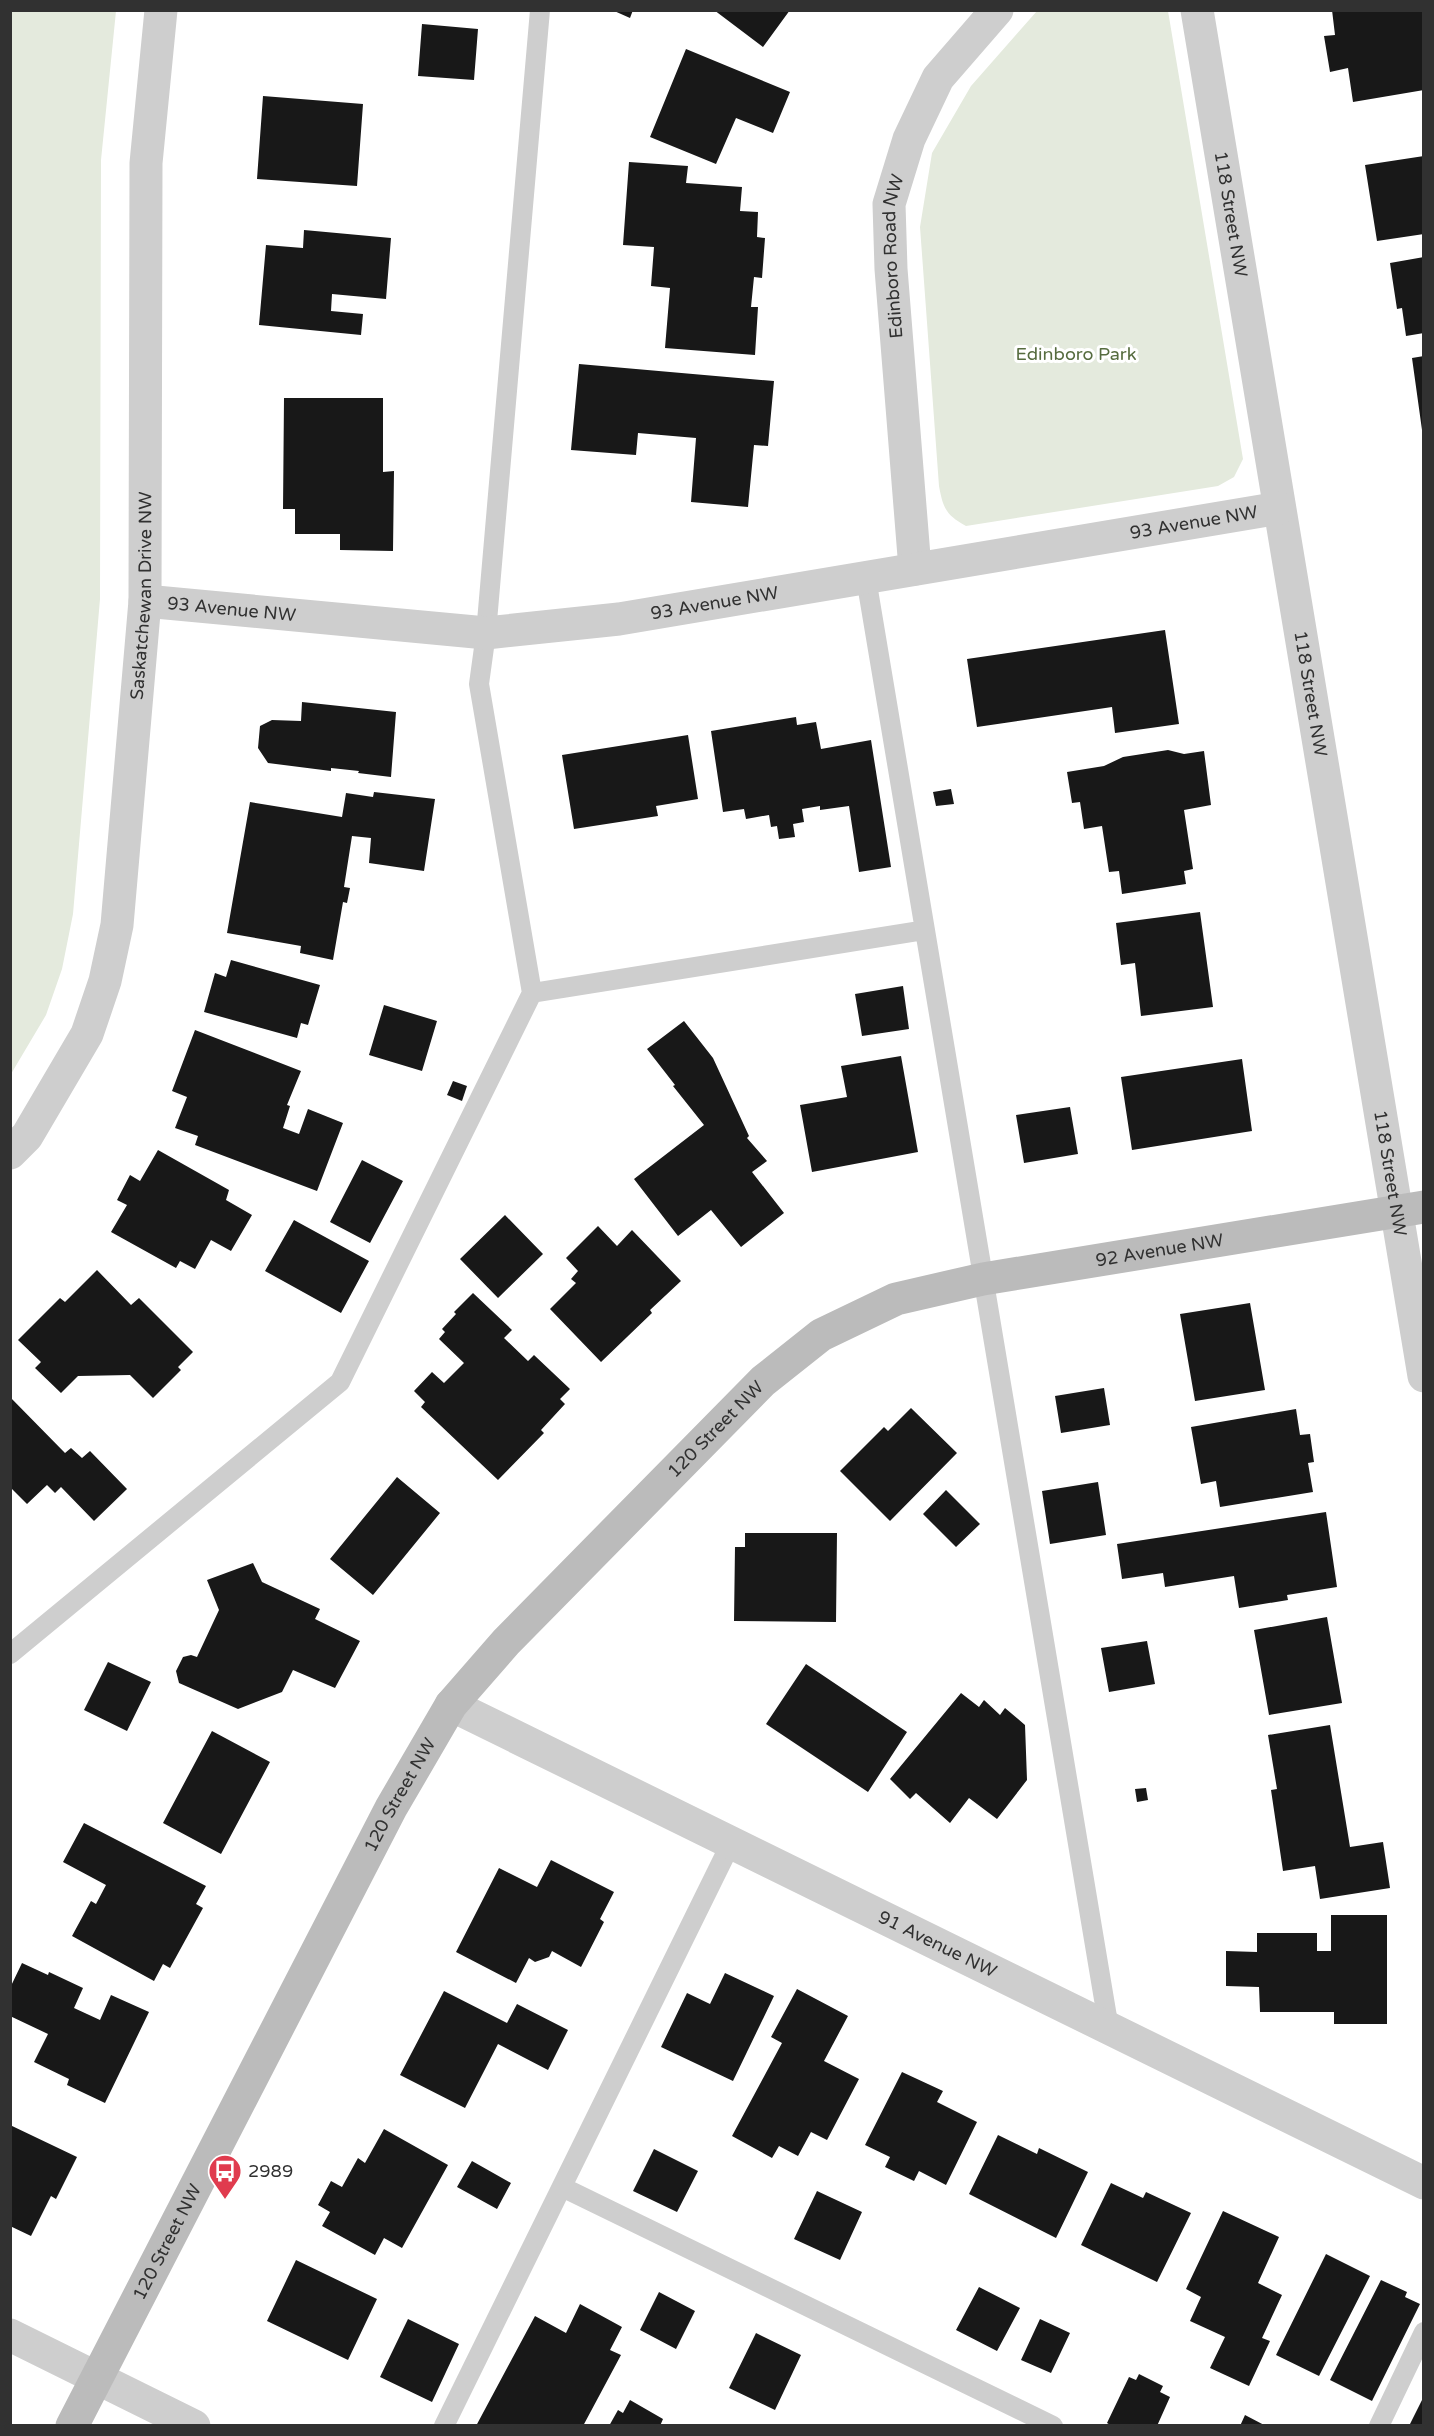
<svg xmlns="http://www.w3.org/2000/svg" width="1434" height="2436" font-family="'Varela Round',sans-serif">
  <rect width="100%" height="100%" fill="#fff"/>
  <path fill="#e4eadd" d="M 11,10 L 116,11 L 101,160 L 100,599 L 73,914 L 62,969 L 46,1015 L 11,1074 Z
    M 1037,11 L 1168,11 L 1243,459 L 1234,477 L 1218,486 L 966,526 C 946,515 943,508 939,486 L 920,227 L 932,153 L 971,86 Z"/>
  <path fill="#181818" d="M 612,10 L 633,10 L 630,18 Z
    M 714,10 L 790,10 L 763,47 Z
    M 1332,10 L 1424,10 L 1424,90 L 1353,102 L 1348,68 L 1330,72 L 1324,36 L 1335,35 Z
    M 422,24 L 478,29 L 474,80 L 418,76 Z
    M 686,49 L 790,92 L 773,133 L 736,118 L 716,164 L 650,137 Z
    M 263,96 L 363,104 L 357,186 L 257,179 Z
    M 1424,156 L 1424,234 L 1377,241 L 1365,165 Z
    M 629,162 L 688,166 L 686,183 L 742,187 L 740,211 L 758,212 L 757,237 L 765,238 L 762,278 L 754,277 L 751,307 L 758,307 L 755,355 L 665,348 L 670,288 L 651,286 L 654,247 L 623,245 Z
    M 304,230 L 391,238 L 386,299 L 332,294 L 331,311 L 363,314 L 361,335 L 259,325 L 266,245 L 303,248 Z
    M 1424,257 L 1424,333 L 1406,336 L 1402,308 L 1397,309 L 1390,263 Z
    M 1424,356 L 1424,430 L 1422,430 L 1412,358 Z
    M 579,364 L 774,381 L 768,446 L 754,445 L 748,507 L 691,502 L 696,438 L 638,433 L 636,455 L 571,450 Z
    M 284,398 L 383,398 L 383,472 L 394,471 L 393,551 L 340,550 L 340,534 L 295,534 L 295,509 L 283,509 Z
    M 1165,630 L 1179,724 L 1115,733 L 1112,707 L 977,727 L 967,659 Z
    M 302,702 L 396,712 L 391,777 L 358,773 L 359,771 L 331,768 L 331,771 L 268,763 L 258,748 L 260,726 L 272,720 L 301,721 Z
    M 796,717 L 797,725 L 816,722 L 821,749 L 871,740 L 891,867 L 859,872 L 849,806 L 820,810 L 820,806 L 802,809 L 804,822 L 793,824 L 795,837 L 779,839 L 777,826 L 771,827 L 769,815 L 746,819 L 744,809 L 723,812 L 711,731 Z
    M 688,735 L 698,799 L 656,806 L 658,816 L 574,829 L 562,755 Z
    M 1168,750 L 1184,754 L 1204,751 L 1211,805 L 1184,810 L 1193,869 L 1184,871 L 1186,884 L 1122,894 L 1119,871 L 1109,872 L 1102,826 L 1084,829 L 1080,802 L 1072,803 L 1067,772 L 1104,766 L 1123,757 Z
    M 951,789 L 954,804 L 936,806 L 933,792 Z
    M 374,792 L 435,799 L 424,871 L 369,863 L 371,838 L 352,836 L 344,887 L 350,888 L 347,903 L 343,902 L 333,960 L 300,953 L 301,946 L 227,933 L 250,802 L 342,817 L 346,793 L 373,797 Z
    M 1200,912 L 1213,1007 L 1141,1016 L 1135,963 L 1121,965 L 1116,923 Z
    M 231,960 L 320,985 L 308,1025 L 301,1023 L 297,1038 L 204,1012 L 215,973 L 226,977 Z
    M 903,986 L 909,1029 L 862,1036 L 855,994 Z
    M 384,1005 L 437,1021 L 422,1071 L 369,1055 Z
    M 684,1021 L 713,1058 L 749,1136 L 747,1138 L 767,1161 L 752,1172 L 784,1213 L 741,1247 L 711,1210 L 678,1236 L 634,1179 L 704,1125 L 673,1086 L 675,1085 L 647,1049 Z
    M 195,1030 L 301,1071 L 287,1105 L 290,1106 L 283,1128 L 299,1134 L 308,1109 L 343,1123 L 317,1191 L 195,1145 L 198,1136 L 175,1128 L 187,1097 L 172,1091 Z
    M 901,1056 L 918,1152 L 812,1172 L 800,1105 L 847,1097 L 841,1066 Z
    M 1242,1059 L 1252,1131 L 1132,1150 L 1121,1077 Z
    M 453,1081 L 467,1086 L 462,1101 L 447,1095 Z
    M 1070,1107 L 1078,1154 L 1024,1163 L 1016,1115 Z
    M 158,1150 L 229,1190 L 226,1200 L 252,1215 L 231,1251 L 211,1240 L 195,1269 L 180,1261 L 176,1268 L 111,1232 L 127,1205 L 117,1200 L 130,1175 L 140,1181 Z
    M 362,1160 L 403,1181 L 370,1243 L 330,1222 Z
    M 505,1215 L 543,1254 L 498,1298 L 460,1259 Z
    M 294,1220 L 369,1261 L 341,1313 L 265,1271 Z
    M 598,1226 L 617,1246 L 632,1230 L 681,1281 L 650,1310 L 652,1313 L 601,1362 L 550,1309 L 576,1283 L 571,1279 L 578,1271 L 566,1258 Z
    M 97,1270 L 131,1305 L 139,1298 L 193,1352 L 178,1367 L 181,1370 L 153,1398 L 130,1375 L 78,1376 L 61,1393 L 35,1368 L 41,1362 L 18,1340 L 60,1298 L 65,1302 Z
    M 473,1293 L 512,1330 L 504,1338 L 528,1361 L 534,1355 L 570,1389 L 560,1399 L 565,1404 L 541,1430 L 544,1433 L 498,1480 L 421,1407 L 425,1402 L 414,1391 L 432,1372 L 444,1383 L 464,1363 L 439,1339 L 445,1332 L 442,1329 L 456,1314 L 454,1312 Z
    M 1250,1303 L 1265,1390 L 1195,1401 L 1180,1314 Z
    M 1104,1388 L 1110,1425 L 1061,1433 L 1055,1396 Z
    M 10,1397 L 65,1453 L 71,1448 L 82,1458 L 90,1451 L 127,1489 L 94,1521 L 61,1487 L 55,1493 L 47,1485 L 27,1504 L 10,1487 Z
    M 911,1408 L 957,1453 L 890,1521 L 840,1471 L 884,1427 L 888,1431 Z
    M 1296,1409 L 1300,1435 L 1310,1434 L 1314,1462 L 1308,1463 L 1313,1492 L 1220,1507 L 1216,1481 L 1201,1484 L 1191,1427 Z
    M 397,1477 L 440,1513 L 373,1595 L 330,1559 Z
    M 1098,1482 L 1106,1535 L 1050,1544 L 1042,1491 Z
    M 946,1490 L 980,1524 L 956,1547 L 923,1514 Z
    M 1326,1512 L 1337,1587 L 1287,1595 L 1288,1600 L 1239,1608 L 1234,1576 L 1165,1587 L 1163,1573 L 1122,1579 L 1117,1544 Z
    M 745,1533 L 837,1533 L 836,1622 L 734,1621 L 735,1547 L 745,1547 Z
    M 253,1563 L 262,1582 L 320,1609 L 315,1619 L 360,1641 L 335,1688 L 293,1670 L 282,1692 L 238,1709 L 179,1683 L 176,1671 L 183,1657 L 191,1655 L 197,1657 L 219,1610 L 207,1580 Z
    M 1327,1617 L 1342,1703 L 1269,1715 L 1254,1630 Z
    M 1147,1641 L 1155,1684 L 1109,1692 L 1101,1648 Z
    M 108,1662 L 151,1682 L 127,1731 L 84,1710 Z
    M 806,1664 L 907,1732 L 868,1792 L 766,1724 Z
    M 961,1693 L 979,1707 L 984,1700 L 1000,1715 L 1005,1708 L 1025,1725 L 1027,1780 L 997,1819 L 969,1798 L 950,1823 L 916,1793 L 910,1799 L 890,1779 Z
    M 1330,1725 L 1350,1847 L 1383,1842 L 1390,1888 L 1320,1899 L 1315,1866 L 1283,1871 L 1271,1790 L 1277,1789 L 1268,1735 Z
    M 212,1731 L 270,1762 L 221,1854 L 163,1823 Z
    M 1146,1788 L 1148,1800 L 1137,1802 L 1135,1789 Z
    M 84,1823 L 206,1886 L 196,1904 L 203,1908 L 170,1968 L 163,1964 L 154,1981 L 72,1936 L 91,1901 L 96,1904 L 106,1885 L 63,1862 Z
    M 551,1860 L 614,1892 L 600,1919 L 604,1922 L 581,1967 L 552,1951 L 549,1957 L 535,1962 L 529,1958 L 516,1983 L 456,1952 L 499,1868 L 537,1887 Z
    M 1331,1915 L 1387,1915 L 1387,2024 L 1334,2024 L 1334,2012 L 1260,2012 L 1259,1987 L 1226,1986 L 1226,1951 L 1257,1952 L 1257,1933 L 1317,1933 L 1317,1951 L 1331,1951 Z
    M 22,1963 L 48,1975 L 49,1972 L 83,1988 L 74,2008 L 100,2020 L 111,1995 L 149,2012 L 105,2103 L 67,2085 L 69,2079 L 34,2062 L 48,2034 L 10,2016 L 10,1988 Z
    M 725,1973 L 774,1996 L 733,2081 L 661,2047 L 687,1993 L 710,2004 Z
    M 797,1989 L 848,2016 L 824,2061 L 859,2079 L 827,2140 L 811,2132 L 798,2156 L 779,2146 L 772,2158 L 732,2136 L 782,2043 L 771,2037 Z
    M 444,1991 L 507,2023 L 517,2004 L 568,2030 L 548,2070 L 498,2044 L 465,2108 L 400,2075 Z
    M 902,2072 L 943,2091 L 937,2102 L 977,2122 L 946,2185 L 919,2171 L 914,2181 L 885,2167 L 890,2157 L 865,2145 Z
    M 10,2125 L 77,2157 L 56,2199 L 51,2196 L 31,2236 L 10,2226 Z
    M 384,2129 L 448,2165 L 402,2248 L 384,2238 L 375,2255 L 322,2226 L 330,2212 L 318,2205 L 331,2181 L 342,2187 L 358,2158 L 365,2163 Z
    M 998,2135 L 1037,2154 L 1039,2148 L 1088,2172 L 1056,2238 L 969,2194 Z
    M 654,2149 L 698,2171 L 677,2212 L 633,2191 Z
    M 472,2161 L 511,2183 L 497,2209 L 457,2187 Z
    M 1111,2183 L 1143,2198 L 1146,2192 L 1191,2213 L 1157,2282 L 1081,2245 Z
    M 817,2191 L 862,2212 L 840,2260 L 794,2239 Z
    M 1223,2211 L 1279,2237 L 1258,2283 L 1282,2295 L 1262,2338 L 1270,2341 L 1249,2386 L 1210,2368 L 1225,2337 L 1190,2321 L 1201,2297 L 1186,2289 Z
    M 1326,2254 L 1370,2276 L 1319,2376 L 1276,2355 Z
    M 296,2260 L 377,2299 L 348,2360 L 267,2321 Z
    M 1381,2280 L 1407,2292 L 1405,2297 L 1420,2304 L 1372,2401 L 1330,2380 Z
    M 979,2287 L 1020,2308 L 997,2351 L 956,2330 Z
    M 659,2292 L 695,2311 L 676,2349 L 640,2330 Z
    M 580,2304 L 622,2327 L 610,2350 L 621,2355 L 583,2426 L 476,2426 L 535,2316 L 566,2333 Z
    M 408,2319 L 459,2344 L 432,2402 L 380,2377 Z
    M 1040,2319 L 1070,2333 L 1051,2373 L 1021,2360 Z
    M 756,2333 L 801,2355 L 775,2410 L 729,2388 Z
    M 1139,2374 L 1163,2386 L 1160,2392 L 1170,2397 L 1157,2426 L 1112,2426 L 1107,2423 L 1129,2377 L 1136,2380 Z
    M 1424,2396 L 1424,2426 L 1409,2426 Z
    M 630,2400 L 663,2419 L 660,2426 L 609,2426 L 618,2410 L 623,2413 Z
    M 1245,2415 L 1266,2426 L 1240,2426 Z"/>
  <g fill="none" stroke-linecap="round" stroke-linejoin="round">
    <path stroke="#cecece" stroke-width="20" d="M 866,578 L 1109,2029
      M 532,993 L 925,930
      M 10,1654 L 340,1382 L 532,993 L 479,684 L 486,633 L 540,10
      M 562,2187 L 1053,2426
      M 444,2426 L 731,1843
      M 1379,2426 L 1424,2332"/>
    <g stroke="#cecece" stroke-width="33">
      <path id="s1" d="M 1197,10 L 1424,1376"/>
      <path id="s2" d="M 915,569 L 891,269 L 889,204 L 909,139 L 938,78 L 997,10"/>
      <path id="s3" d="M 145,601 L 486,633 L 619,619 L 1279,508"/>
      <path id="s4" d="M 10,1153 L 27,1136 L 87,1034 L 105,981 L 117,925 L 145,601 L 146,163 L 161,10"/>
      <path id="s5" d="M 451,1705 L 1424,2183"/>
      <path d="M 10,2335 L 194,2426"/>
    </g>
    <path stroke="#bbb" stroke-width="33" id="s6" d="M 72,2426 L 391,1808 L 451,1705 L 506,1642 L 763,1381 L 821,1335 L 896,1299 L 983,1279 L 1424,1207"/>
  </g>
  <defs>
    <symbol id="bus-pin" viewBox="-11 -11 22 30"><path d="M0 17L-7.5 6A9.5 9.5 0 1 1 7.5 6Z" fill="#e03b4e" stroke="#fff"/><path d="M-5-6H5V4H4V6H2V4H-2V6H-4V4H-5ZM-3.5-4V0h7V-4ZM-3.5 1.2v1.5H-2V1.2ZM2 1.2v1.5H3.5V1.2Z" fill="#fff"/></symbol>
  </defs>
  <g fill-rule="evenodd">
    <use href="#bus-pin" x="206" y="2152" width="38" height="52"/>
  </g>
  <g text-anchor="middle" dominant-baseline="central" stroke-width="6" stroke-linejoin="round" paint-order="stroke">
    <g font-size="18" fill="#313131" stroke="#fff">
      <text stroke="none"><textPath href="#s1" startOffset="207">118 Street NW</textPath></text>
      <text stroke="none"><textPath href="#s2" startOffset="314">Edinboro Road NW</textPath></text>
      <text stroke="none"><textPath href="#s3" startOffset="1059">93 Avenue NW</textPath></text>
      <text stroke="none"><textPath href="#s4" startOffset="586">Saskatchewan Drive NW</textPath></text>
      <text stroke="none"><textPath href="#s3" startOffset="573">93 Avenue NW</textPath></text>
      <text stroke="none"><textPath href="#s3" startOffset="87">93 Avenue NW</textPath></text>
      <text stroke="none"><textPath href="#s1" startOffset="693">118 Street NW</textPath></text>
      <text stroke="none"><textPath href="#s1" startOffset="1179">118 Street NW</textPath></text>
      <text stroke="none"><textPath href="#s6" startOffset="1690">92 Avenue NW</textPath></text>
      <text stroke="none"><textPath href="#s6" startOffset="1197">120 Street NW</textPath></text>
      <text stroke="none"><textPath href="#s6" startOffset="711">120 Street NW</textPath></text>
      <text stroke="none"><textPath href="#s5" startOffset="542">91 Avenue NW</textPath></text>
      <text stroke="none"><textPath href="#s6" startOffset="207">120 Street NW</textPath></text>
    </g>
    <g font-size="18" fill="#566c3f" stroke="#fff">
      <text x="1076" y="354">Edinboro Park</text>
    </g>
    <g font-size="18" fill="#313131" stroke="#fff" text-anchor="start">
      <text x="248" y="2171">2989</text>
    </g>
  </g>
  <rect width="1434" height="2436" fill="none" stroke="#313131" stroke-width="24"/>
</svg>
